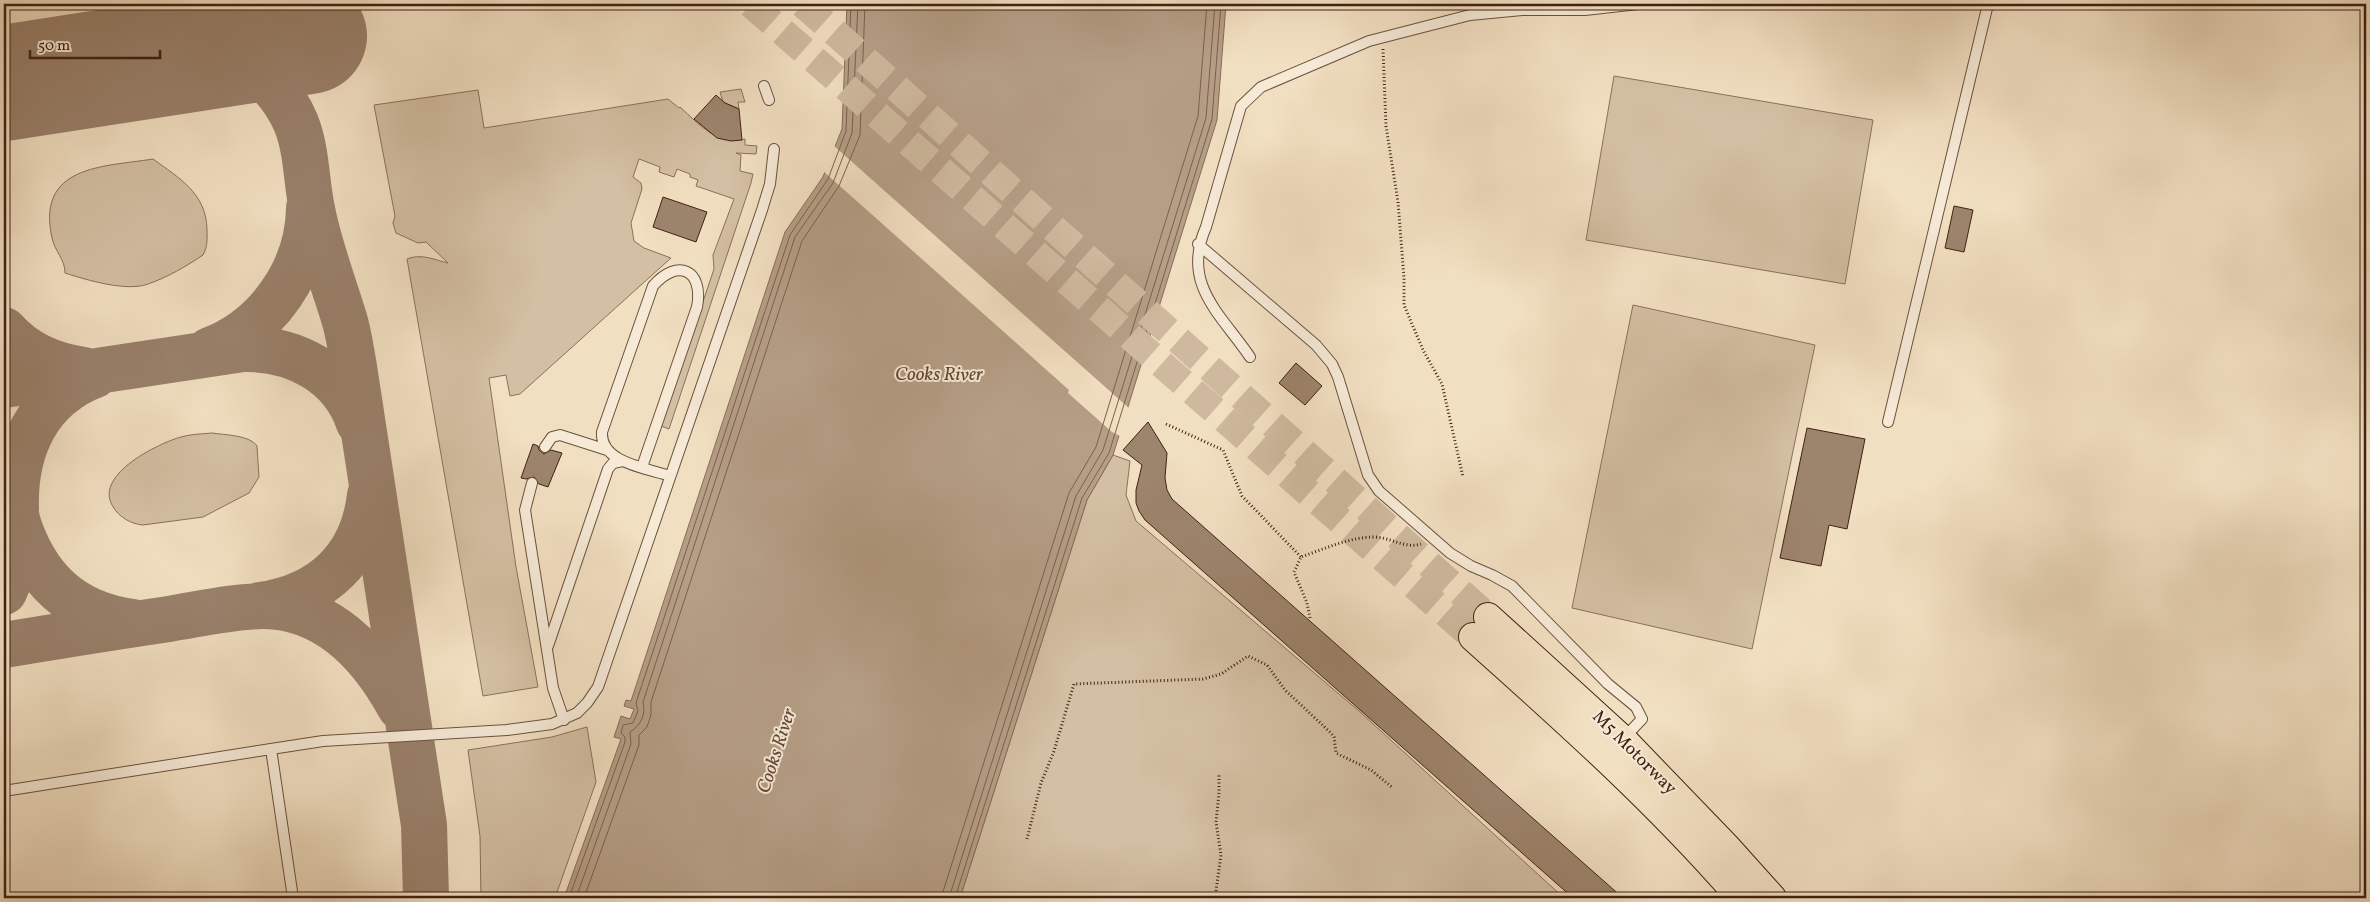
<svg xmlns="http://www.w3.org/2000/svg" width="2370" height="902" font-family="Vollkorn,serif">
  <rect width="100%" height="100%" fill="#f1dfc1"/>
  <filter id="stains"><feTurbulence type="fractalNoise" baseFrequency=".004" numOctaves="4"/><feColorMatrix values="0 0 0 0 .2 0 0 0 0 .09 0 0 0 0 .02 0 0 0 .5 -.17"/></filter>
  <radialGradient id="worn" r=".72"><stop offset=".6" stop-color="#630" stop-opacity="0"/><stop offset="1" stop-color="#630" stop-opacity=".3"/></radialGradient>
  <path fill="#d3bfa3" stroke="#8a705b" d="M 1614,76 L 1873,120 L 1845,284 L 1586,240 Z
    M 741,89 L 745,102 L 738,102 L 739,109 L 723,102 L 720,92 Z
    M 478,90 L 484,128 L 668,99 L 679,108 L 680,107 C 700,125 716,145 745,139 L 745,145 L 757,146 L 756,154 L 736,153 L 741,155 L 740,171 L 753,174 L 751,183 L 669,429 L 661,426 L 714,269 L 713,255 L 734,199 L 696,186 L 698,180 L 690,177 L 690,174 L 677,169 L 674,177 L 659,172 L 660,167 L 639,159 L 633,177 L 641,183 L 642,189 L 631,223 L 634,241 L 644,248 L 671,258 L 520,394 L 510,396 L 506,375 L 489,378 L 516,567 L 538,687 L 483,696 L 407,259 C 421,253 435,260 448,263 L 426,242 L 418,243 L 396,233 L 393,223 L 395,216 L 374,105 Z
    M 153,159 C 179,178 206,193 207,229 C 207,239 208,246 203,255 C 187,266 166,278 148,284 C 126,292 87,280 65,273 C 65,259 55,252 52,238 C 36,165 103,167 153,159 Z
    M 1633,305 L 1815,345 L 1752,649 L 1572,608 Z
    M 212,433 C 225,435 250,435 257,446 L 259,477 L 249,493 L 203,517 L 143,525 C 131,524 118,517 112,505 C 95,474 159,443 181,437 C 191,434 202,434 212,433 Z
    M 1113,455 L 1130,461 L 1126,495 L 1136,521 L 1359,711 L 1564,898 L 960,898 L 1087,500 Z
    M 587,727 L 596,782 L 555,898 L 481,898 L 480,836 L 468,750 L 552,737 Z"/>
  <path fill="#b59e86" stroke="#876c58" d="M 847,4 L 1226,4 L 1217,120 L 1113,455 L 1087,500 L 960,898 L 564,898 L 621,739 L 614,737 L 621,716 L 630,719 L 634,709 L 624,706 L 626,700 L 631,701 L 785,232 L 823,177 L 842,129 Z"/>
  <path fill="#f1dfc1" d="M 833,145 L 1130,409 L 1122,437 L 1112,432 L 1068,393 L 1069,390 L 823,171 Z"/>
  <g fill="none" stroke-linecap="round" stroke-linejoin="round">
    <path stroke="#7b604c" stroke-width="1" d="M 569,898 L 625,742 L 625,737 L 621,733 L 623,725 L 633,723 L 638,711 L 636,703 L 790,235 L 828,179 L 846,131 L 851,4
      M 576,898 L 631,744 L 630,732 C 641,725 646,715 643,702 L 795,237 L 833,183 L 852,133 L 858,4
      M 584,898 L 639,745 L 639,735 L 647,727 L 651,715 L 651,702 L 802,241 L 839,186 L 860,135 L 865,4
      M 941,898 L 1069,493 L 1096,447 L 1198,116 L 1207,4
      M 949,898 L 1076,496 L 1103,450 L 1206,118 L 1215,4
      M 955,898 L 1082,498 L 1109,453 L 1212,119 L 1221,4"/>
    <path stroke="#99806a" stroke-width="46" d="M 103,70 C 133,66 204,50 231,57 C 259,65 285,97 296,123 C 307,150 306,181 312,209 C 319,246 333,282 344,318 C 349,334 351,351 354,367 L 424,825 L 426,898
      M 4,111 C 38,78 53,78 97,71
      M 4,330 C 25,354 53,366 84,370
      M 210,350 C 268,328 308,270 309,208
      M 4,385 L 243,349 C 293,348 342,372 359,423
      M 16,509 C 14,450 37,397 95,375
      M 17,520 C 35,578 71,614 133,622
      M 4,592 C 15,568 19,545 17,519
      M 260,605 C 323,596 363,558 370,495
      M 4,645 C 59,636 114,627 169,619 C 200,614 233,606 264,606 C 328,607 371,654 400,707"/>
    <path stroke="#99806a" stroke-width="116" d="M 4,83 L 309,36"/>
  </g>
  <path fill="#9d846d" stroke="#412113" d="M 716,95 L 725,103 L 739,109 L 742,140 L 731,141 L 717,138 L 694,119 Z
    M 663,197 L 707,212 L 696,242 L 653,227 Z
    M 1954,206 L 1973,210 L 1964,252 L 1945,248 Z
    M 1296,363 L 1322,386 L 1305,405 L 1279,383 Z
    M 1148,422 L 1167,453 L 1165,478 L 1167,490 L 1172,499 L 1623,898 L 1573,898 L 1145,520 L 1139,511 L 1136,503 L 1136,490 L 1142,465 L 1123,450 Z
    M 1807,428 L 1865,439 L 1847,529 L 1829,525 L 1821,566 L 1780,558 Z
    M 533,444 L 538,446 L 539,450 L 544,454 L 551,450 L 562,453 L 548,487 L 539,484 L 534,477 L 526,479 L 521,478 Z"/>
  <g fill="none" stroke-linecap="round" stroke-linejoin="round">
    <path stroke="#ceb99e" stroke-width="28" stroke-dasharray="28 14" stroke-linecap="butt" d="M 751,4 L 1473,637
      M 803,4 L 1488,617"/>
    <defs>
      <path id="service" d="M 764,86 L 769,100
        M 1198,244 L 1316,345 L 1332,364 L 1338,377 L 1368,475 L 1379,491 L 1450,553 L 1471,566 L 1492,575 L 1512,586 L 1608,684 L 1636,707 L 1642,719 L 1624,738
        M 1250,357 C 1220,313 1181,284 1206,227 L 1241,106 L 1261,87 L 1369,41 L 1470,15 L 1522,10 L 1585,10 L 1638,4
        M 1888,422 L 1988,4
        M 545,447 L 552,437 L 560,435 L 607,450
        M 642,467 L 697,307 C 704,269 677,258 653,286 L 602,432 C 600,463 647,468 670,476
        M 532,483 L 525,510 L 553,688 L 564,720
        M 548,646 L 608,469 L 613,463 L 623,461
        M 4,791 L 271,749
        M 293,898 L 271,749 L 323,741 L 507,730 L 552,724 L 577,713 L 587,703 L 598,687 L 762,210 L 770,184 L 774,149"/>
      <path id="motorway" d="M 1488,617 L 1623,740 L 1728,849 L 1772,898
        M 1473,637 C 1566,720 1660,804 1741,898"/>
    </defs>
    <use href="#service" stroke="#6d503e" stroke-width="12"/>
    <use href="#motorway" stroke="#412113" stroke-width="30"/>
    <path stroke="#412113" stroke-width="3" stroke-dasharray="1 2.5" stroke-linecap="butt" d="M 1383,49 L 1386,126 L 1398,202 L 1404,278 L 1404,305 L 1423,350 L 1442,384 L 1463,477
      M 1166,424 L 1223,450 L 1242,496 L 1301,557
      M 1310,618 L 1307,603 L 1294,572 L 1301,557 C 1324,549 1350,537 1374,537 C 1390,537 1404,549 1421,544
      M 1027,839 L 1041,783 L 1054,751 L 1074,684 L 1203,679 L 1221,674 L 1248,656 L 1267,665 L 1285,690 L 1331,733 L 1334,737 L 1336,753 L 1371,770 L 1393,788
      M 1215,898 L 1221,855 L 1216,822 L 1219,793 L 1219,774"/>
    <use href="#service" stroke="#f6ead7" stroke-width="10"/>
    <use href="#motorway" stroke="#f1dfc1" stroke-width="28"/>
  </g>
  <g text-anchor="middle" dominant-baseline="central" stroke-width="4" stroke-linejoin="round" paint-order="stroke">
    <g font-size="18" fill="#412113" stroke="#f6ead7">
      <text transform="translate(1634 753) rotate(45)">M5 Motorway</text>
    </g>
    <g font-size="19" font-style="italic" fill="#644636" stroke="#f6ead7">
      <text x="939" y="375">Cooks River</text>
      <text transform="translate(777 751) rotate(-72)">Cooks River</text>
    </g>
  </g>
  <rect width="2370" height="902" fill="none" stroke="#f1dfc1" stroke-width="20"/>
  <rect x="5" y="5" width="2360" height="892" fill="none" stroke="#412113" stroke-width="2.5"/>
  <rect x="10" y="10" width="2350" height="882" fill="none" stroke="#412113"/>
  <path d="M30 50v8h130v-8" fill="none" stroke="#412113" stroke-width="2.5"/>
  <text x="38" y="50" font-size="15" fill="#412113" stroke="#f6ead7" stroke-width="4" paint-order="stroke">50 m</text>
  <rect width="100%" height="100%" filter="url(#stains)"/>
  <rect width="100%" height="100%" fill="url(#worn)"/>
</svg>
